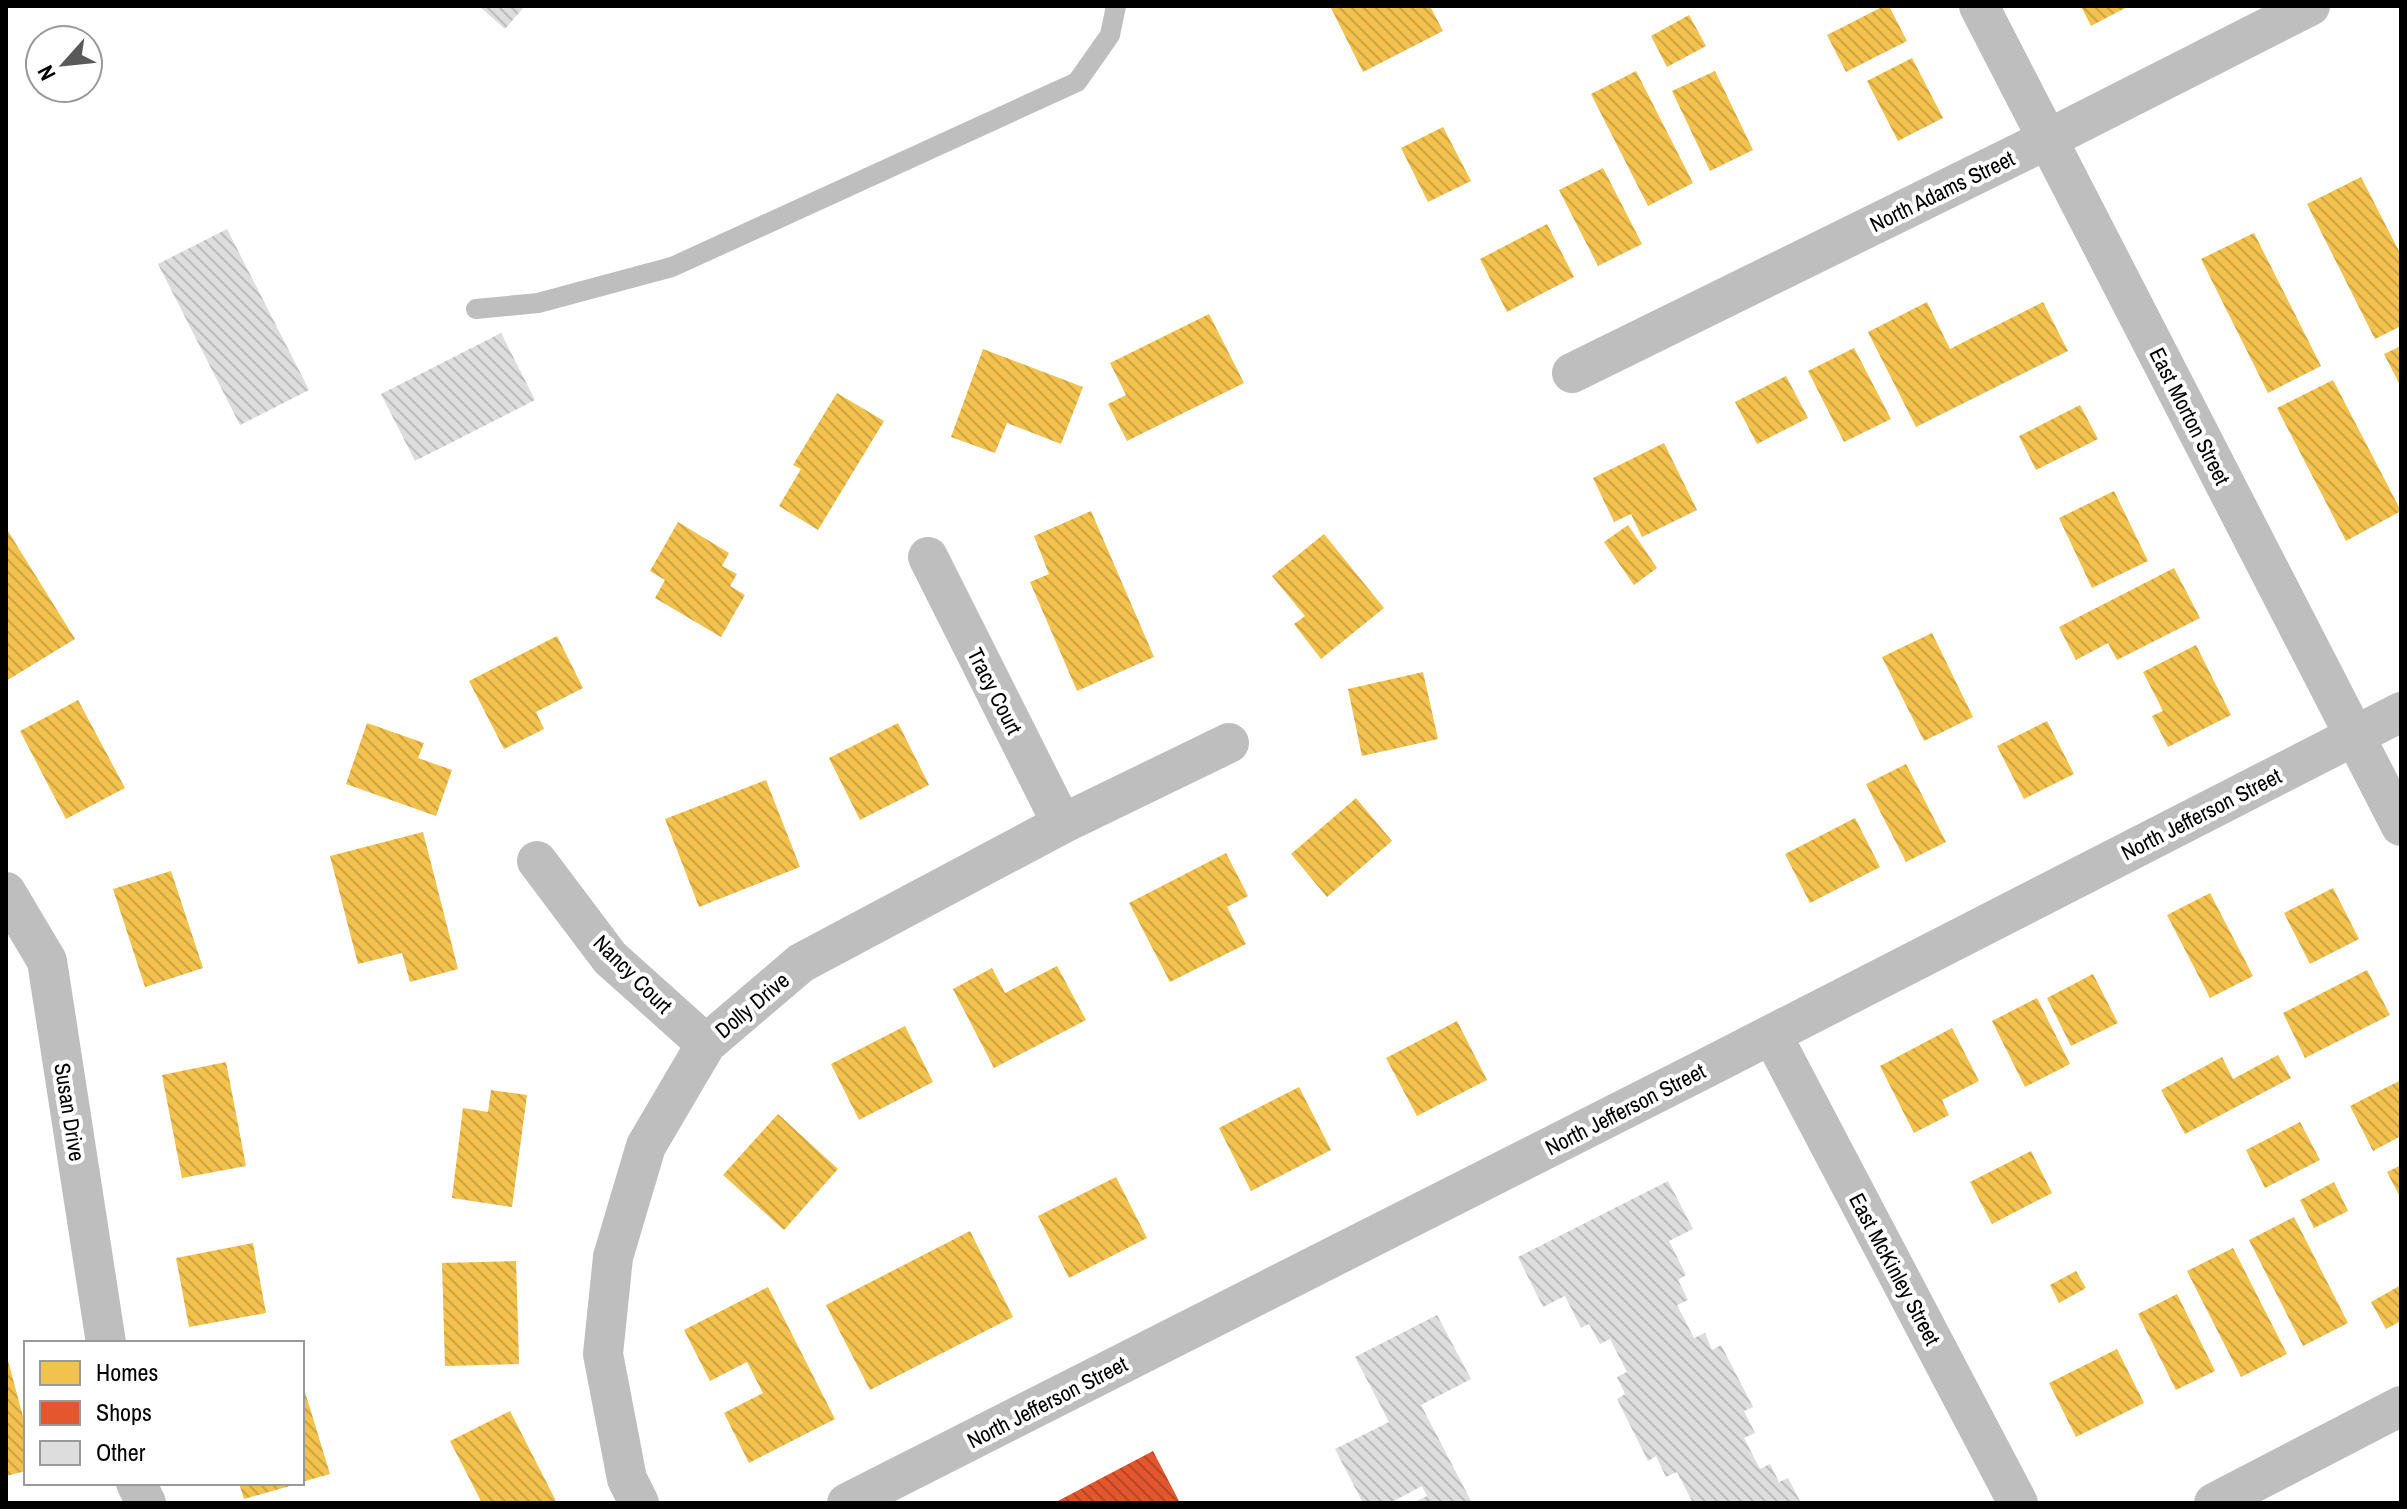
<svg xmlns="http://www.w3.org/2000/svg" width="2407" height="1509" font-family="'Archivo Narrow',sans-serif">
  <defs>
    <pattern id="homes-back-hatch" width="6" height="6" patternUnits="userSpaceOnUse" patternTransform="scale(2)"><rect width="6" height="6" fill="#f2c14e"/><path d="M-1 5l2 2M0 0l6 6M5-1l2 2" fill="none" stroke="#cea442"/></pattern>
    <pattern id="shops-back-hatch" width="6" height="6" patternUnits="userSpaceOnUse" patternTransform="scale(2)"><rect width="6" height="6" fill="#e4572e"/><path d="M-1 5l2 2M0 0l6 6M5-1l2 2" fill="none" stroke="#b64625"/></pattern>
    <pattern id="building-back-hatch" width="6" height="6" patternUnits="userSpaceOnUse" patternTransform="scale(2)"><rect width="6" height="6" fill="#ddd"/><path d="M-1 5l2 2M0 0l6 6M5-1l2 2" fill="none" stroke="#bcbcbc"/></pattern>
  </defs>
  <rect width="100%" height="100%" fill="#fff"/>
  <path fill="url(#homes-back-hatch)" d="M 1330,6 L 1430,6 L 1443,31 L 1363,72 Z
    M 1884,6 L 1889,6 L 1907,41 L 1846,72 L 1827,35 Z
    M 2081,6 L 2129,6 L 2091,26 Z
    M 1689,15 L 1706,46 L 1667,67 L 1651,36 Z
    M 1912,58 L 1943,118 L 1898,141 L 1867,81 Z
    M 1636,71 L 1693,183 L 1648,206 L 1591,94 Z
    M 1715,71 L 1753,150 L 1710,171 L 1672,91 Z
    M 1443,127 L 1471,181 L 1428,202 L 1401,148 Z
    M 1603,168 L 1642,244 L 1598,266 L 1559,190 Z
    M 2361,177 L 2401,255 L 2401,326 L 2375,339 L 2307,204 Z
    M 1547,224 L 1574,277 L 1507,312 L 1480,259 Z
    M 2254,233 L 2321,366 L 2268,393 L 2201,259 Z
    M 1927,302 L 1950,349 L 2043,302 L 2068,351 L 1916,427 L 1868,332 Z
    M 1209,314 L 1244,383 L 1127,441 L 1108,404 L 1126,395 L 1110,363 Z
    M 2401,346 L 2401,387 L 2384,354 Z
    M 1854,348 L 1891,419 L 1844,442 L 1808,371 Z
    M 983,349 L 1083,387 L 1061,444 L 1007,423 L 995,453 L 951,437 Z
    M 1786,376 L 1808,418 L 1757,444 L 1735,402 Z
    M 2333,380 L 2401,511 L 2346,541 L 2277,408 Z
    M 837,393 L 884,421 L 818,530 L 779,506 L 801,469 L 793,465 Z
    M 2080,405 L 2098,439 L 2036,470 L 2019,436 Z
    M 1664,443 L 1697,510 L 1642,537 L 1631,514 L 1614,522 L 1593,478 Z
    M 2114,491 L 2148,561 L 2092,588 L 2059,518 Z
    M 1091,511 L 1154,657 L 1077,691 L 1030,582 L 1049,574 L 1034,536 Z
    M 678,522 L 729,553 L 722,566 L 737,574 L 730,586 L 745,595 L 721,637 L 655,598 L 665,580 L 650,571 Z
    M 1628,525 L 1657,568 L 1634,585 L 1604,542 Z
    M 6,528 L 75,639 L 6,681 Z
    M 1324,534 L 1384,608 L 1321,659 L 1294,624 L 1305,616 L 1272,576 Z
    M 2174,568 L 2200,618 L 2117,660 L 2108,643 L 2076,660 L 2059,627 Z
    M 1932,633 L 1973,717 L 1924,741 L 1882,657 Z
    M 557,636 L 583,688 L 536,712 L 544,729 L 504,749 L 469,681 Z
    M 2196,645 L 2231,715 L 2168,747 L 2152,716 L 2163,711 L 2143,672 Z
    M 1423,672 L 1438,739 L 1362,756 L 1348,689 Z
    M 78,700 L 125,788 L 66,819 L 20,731 Z
    M 2047,721 L 2074,774 L 2024,799 L 1997,746 Z
    M 367,723 L 424,743 L 418,758 L 452,770 L 436,816 L 346,784 Z
    M 898,723 L 929,785 L 860,820 L 829,758 Z
    M 1906,764 L 1946,842 L 1906,862 L 1866,784 Z
    M 766,780 L 800,867 L 699,907 L 665,819 Z
    M 1356,798 L 1392,841 L 1327,897 L 1291,854 Z
    M 1855,818 L 1880,867 L 1810,903 L 1785,854 Z
    M 423,832 L 458,969 L 410,982 L 402,953 L 358,964 L 330,856 Z
    M 1226,853 L 1248,896 L 1227,907 L 1246,944 L 1170,982 L 1129,903 Z
    M 171,871 L 203,968 L 145,987 L 113,889 Z
    M 2333,888 L 2359,939 L 2310,964 L 2284,913 Z
    M 2210,893 L 2253,976 L 2210,998 L 2167,915 Z
    M 1057,966 L 1086,1020 L 994,1068 L 953,989 L 992,968 L 1005,993 Z
    M 2367,970 L 2390,1015 L 2305,1058 L 2283,1013 Z
    M 2093,974 L 2118,1023 L 2071,1046 L 2047,998 Z
    M 2037,998 L 2070,1064 L 2025,1087 L 1992,1021 Z
    M 1457,1021 L 1487,1080 L 1417,1116 L 1386,1058 Z
    M 905,1026 L 933,1082 L 859,1120 L 831,1064 Z
    M 1952,1028 L 1979,1081 L 1942,1100 L 1949,1115 L 1914,1133 L 1880,1066 Z
    M 2278,1055 L 2291,1078 L 2185,1134 L 2161,1090 L 2222,1057 L 2233,1079 Z
    M 226,1062 L 246,1166 L 182,1178 L 162,1075 Z
    M 2401,1080 L 2401,1136 L 2373,1151 L 2350,1106 Z
    M 1299,1087 L 1331,1150 L 1251,1191 L 1219,1128 Z
    M 491,1090 L 527,1095 L 512,1207 L 452,1198 L 463,1108 L 488,1112 Z
    M 778,1114 L 838,1169 L 784,1230 L 723,1175 Z
    M 2300,1122 L 2320,1160 L 2265,1188 L 2246,1150 Z
    M 2031,1151 L 2052,1193 L 1992,1224 L 1970,1182 Z
    M 2401,1165 L 2401,1199 L 2387,1172 Z
    M 1116,1177 L 1147,1238 L 1069,1278 L 1038,1216 Z
    M 2334,1182 L 2348,1211 L 2314,1228 L 2300,1200 Z
    M 2294,1217 L 2348,1323 L 2303,1346 L 2249,1240 Z
    M 970,1231 L 1013,1317 L 870,1390 L 826,1305 Z
    M 253,1243 L 266,1313 L 189,1327 L 176,1258 Z
    M 2233,1248 L 2287,1354 L 2241,1377 L 2187,1271 Z
    M 516,1261 L 519,1364 L 445,1366 L 442,1263 Z
    M 2076,1271 L 2086,1288 L 2059,1303 L 2050,1285 Z
    M 2401,1285 L 2401,1321 L 2386,1329 L 2371,1302 Z
    M 768,1287 L 835,1419 L 749,1463 L 724,1413 L 763,1393 L 747,1362 L 710,1381 L 684,1330 Z
    M 2177,1294 L 2215,1371 L 2176,1390 L 2138,1314 Z
    M 2117,1349 L 2144,1403 L 2076,1437 L 2049,1383 Z
    M 6,1353 L 26,1428 L 26,1471 L 6,1476 Z
    M 302,1382 L 330,1474 L 302,1482 Z
    M 510,1411 L 557,1503 L 482,1503 L 450,1441 Z
    M 239,1483 L 296,1483 L 297,1484 L 244,1499 Z"/>
  <path fill="url(#shops-back-hatch)" d="M 1153,1451 L 1180,1503 L 1054,1503 Z"/>
  <path fill="url(#building-back-hatch)" d="M 479,6 L 525,6 L 505,29 Z
    M 227,229 L 309,390 L 240,425 L 158,264 Z
    M 501,333 L 535,400 L 415,461 L 381,394 Z
    M 1668,1181 L 1693,1229 L 1669,1241 L 1686,1275 L 1678,1280 L 1688,1300 L 1677,1305 L 1694,1338 L 1705,1333 L 1712,1350 L 1721,1345 L 1753,1407 L 1744,1411 L 1755,1433 L 1744,1438 L 1760,1469 L 1770,1464 L 1779,1482 L 1788,1478 L 1801,1503 L 1693,1503 L 1677,1472 L 1666,1477 L 1656,1456 L 1648,1461 L 1617,1399 L 1625,1394 L 1617,1377 L 1627,1372 L 1610,1339 L 1600,1344 L 1589,1324 L 1581,1328 L 1565,1296 L 1543,1307 L 1518,1257 Z
    M 1437,1315 L 1471,1379 L 1421,1405 L 1472,1503 L 1413,1503 L 1427,1496 L 1422,1486 L 1390,1503 L 1363,1503 L 1335,1449 L 1389,1422 L 1355,1357 Z"/>
  <g fill="none" stroke-linecap="round" stroke-linejoin="round">
    <path stroke="#bebebe" stroke-width="20" d="M 476,309 L 538,303 L 672,267 L 1077,82 L 1110,35 L 1116,6"/>
    <path stroke="#bebebe" stroke-width="40" d="M 1979,6 L 2401,826
      M 1572,373 L 2048,139 L 2310,6
      M 928,557 L 1062,824
      M 537,861 L 610,958 L 706,1044
      M 6,892 L 47,961 L 106,1343
      M 1772,1035 L 2018,1503
      M 136,1483 L 146,1503
      M 639,1503 L 627,1479 L 603,1354 L 613,1257 L 646,1146 L 706,1044 L 801,963 L 1062,824 L 1229,743
      M 847,1503 L 1704,1069 L 2401,712
      M 2214,1503 L 2401,1406"/>
  </g>
  <g text-anchor="middle" dominant-baseline="central" stroke-width="8" stroke-linejoin="round" paint-order="stroke">
    <g font-size="22" fill="#000" stroke="#fff">
      <text transform="translate(1942 191) rotate(-26)">North Adams Street</text>
      <text transform="translate(2190 416) rotate(63)">East Morton Street</text>
      <text transform="translate(995 691) rotate(63)">Tracy Court</text>
      <text transform="translate(2201 814) rotate(-27)">North Jefferson Street</text>
      <text transform="translate(633 974) rotate(45)">Nancy Court</text>
      <text transform="translate(752 1005) rotate(-40)">Dolly Drive</text>
      <text transform="translate(1625 1109) rotate(-27)">North Jefferson Street</text>
      <text transform="translate(70 1112) rotate(81)">Susan Drive</text>
      <text transform="translate(1895 1269) rotate(62)">East McKinley Street</text>
      <text transform="translate(1047 1402) rotate(-27)">North Jefferson Street</text>
    </g>
  </g>
  <rect width="2407" height="1509" fill="none" stroke="#000000" stroke-width="16"/>
  <rect x="24" y="1341" width="280" height="144" fill="#ffffff" stroke="#999999" stroke-width="2"/>
  <rect x="40" y="1361" width="40" height="24" fill="#f2c14e" stroke="#999999" stroke-width="2"/>
  <text x="96" y="1381" font-size="24" fill="#000000">Homes</text>
  <rect x="40" y="1401" width="40" height="24" fill="#e4572e" stroke="#999999" stroke-width="2"/>
  <text x="96" y="1421" font-size="24" fill="#000000">Shops</text>
  <rect x="40" y="1441" width="40" height="24" fill="#dddddd" stroke="#999999" stroke-width="2"/>
  <text x="96" y="1461" font-size="24" fill="#000000">Other</text>
  <g transform="translate(64 64) rotate(243)"><circle r="38" fill="#ffffff" stroke="#999999" stroke-width="2"/>
  <path d="M0-6L14 30L0 20L-14 30Z" fill="#595959"/>
  <text y="-12" font-size="22" font-weight="bold" text-anchor="middle" fill="#000000">N</text>
  </g>
</svg>
